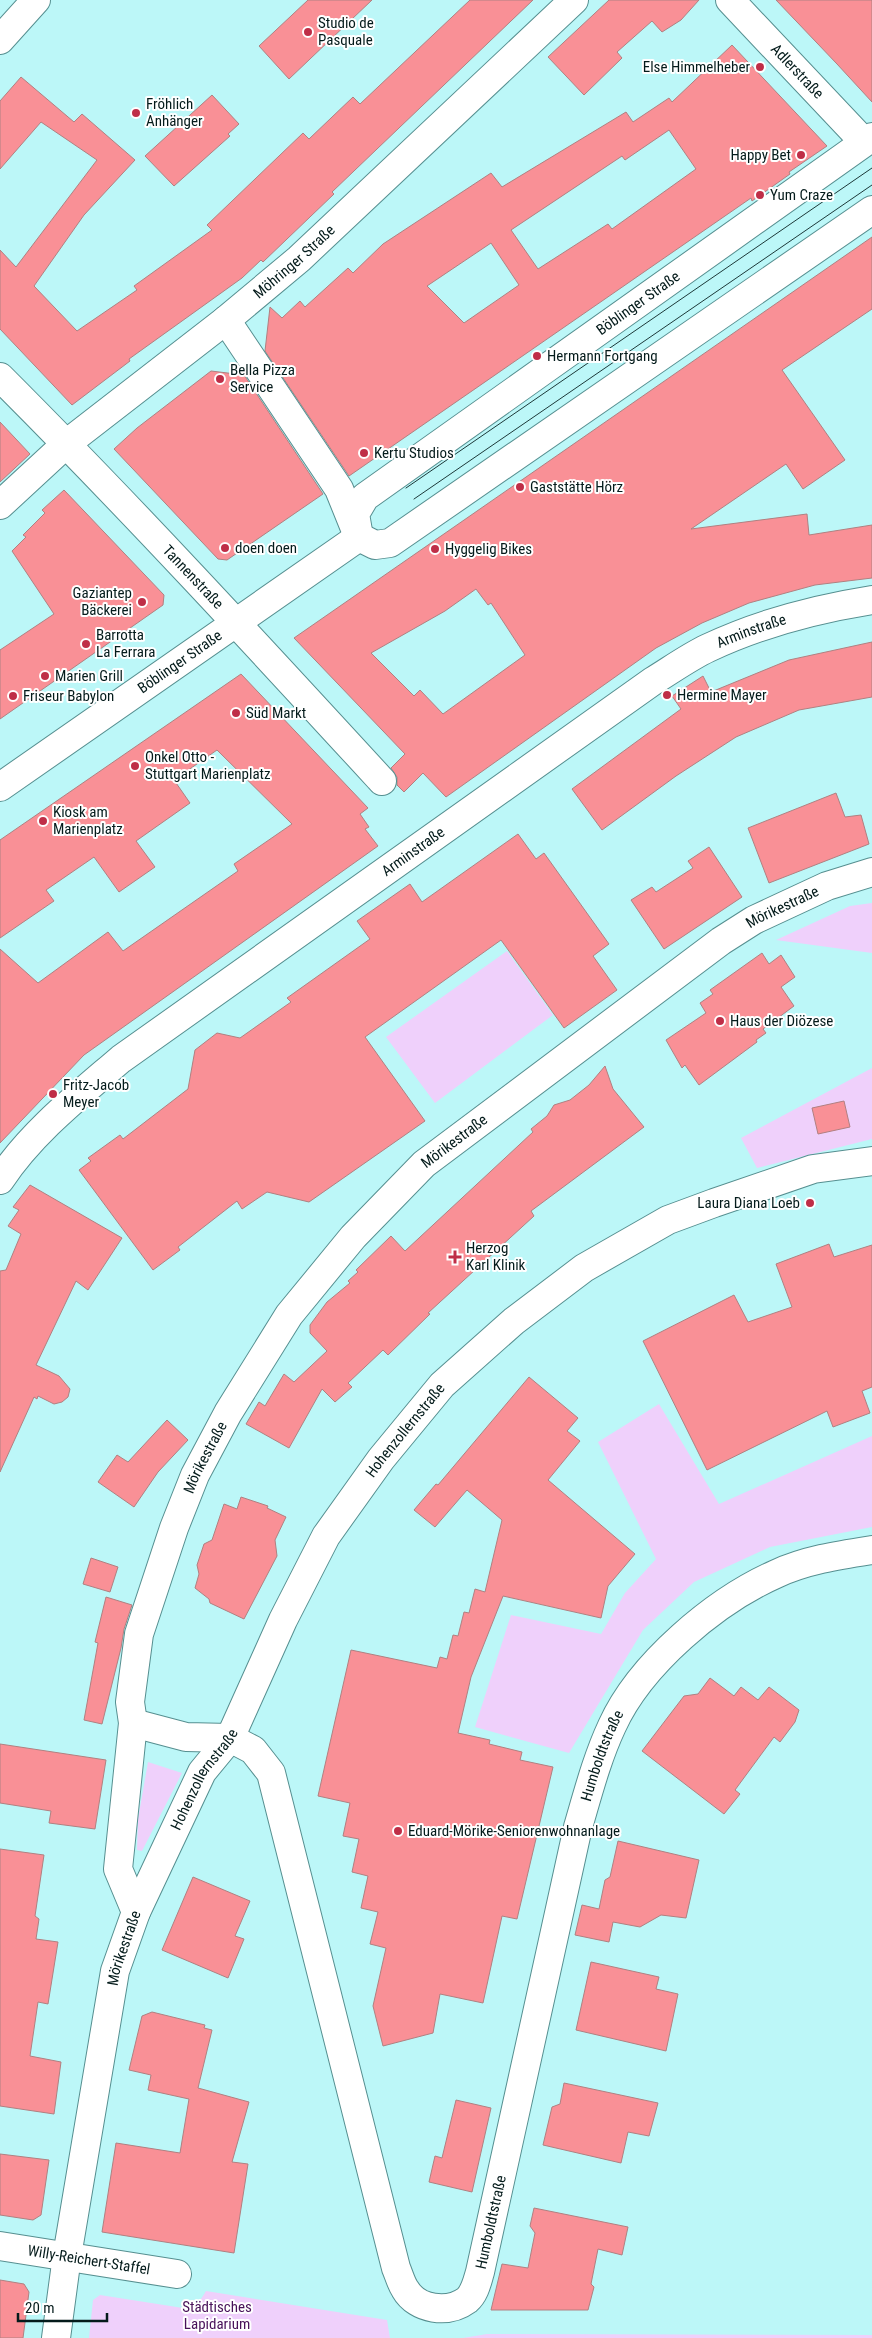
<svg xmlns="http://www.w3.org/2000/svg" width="872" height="2338" font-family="'Roboto Condensed',sans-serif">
  <rect width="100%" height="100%" fill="#bcf7f8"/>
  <path fill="#efd0fb" d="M 872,903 L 872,953 L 776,940 L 850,906 Z
    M 507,951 L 553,1015 L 435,1103 L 386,1037 Z
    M 872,1068 L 872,1139 L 757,1168 L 741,1138 Z
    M 659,1404 L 719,1504 L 872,1436 L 872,1527 L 770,1547 L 694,1582 L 643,1630 L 569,1753 L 475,1727 L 511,1615 L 601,1634 L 625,1593 L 656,1559 L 598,1442 Z
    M 148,1762 L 182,1773 L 142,1851 L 137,1850 L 138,1819 Z
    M 206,2291 L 387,2320 L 390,2338 L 89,2338 L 93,2300 L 100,2295 L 183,2308 C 195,2306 200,2302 206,2291 Z
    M 487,2334 L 872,2335 L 872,2338 L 463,2338 Z"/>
  <path fill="#f99096" stroke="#b08081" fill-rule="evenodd" d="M 308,0 L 372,0 L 289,79 L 259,46 Z
    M 470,0 L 533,0 L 332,192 L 334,194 L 263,262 L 261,260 L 242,278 L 129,359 L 130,361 L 72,405 L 0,329 L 0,250 L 16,267 L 97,160 L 41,122 L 0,169 L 0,101 L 21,77 L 74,122 L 82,114 L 135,160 L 84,215 L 34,286 L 77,331 L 137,290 L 134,286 L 212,230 L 207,225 L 303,133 L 309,139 L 353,97 L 360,104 Z
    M 609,0 L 699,0 L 681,20 L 662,32 L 652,21 L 617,52 L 622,58 L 584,95 L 548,57 Z
    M 776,0 L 872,0 L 872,102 L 837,64 Z
    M 732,45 L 827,146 L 789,172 L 790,174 L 752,201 L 751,198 L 349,476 L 265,351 L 270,307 L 282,318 L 300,301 L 305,307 L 348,268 L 353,273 L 383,244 L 491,173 L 502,187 L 626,112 L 633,122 L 669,98 L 672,102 ZM 669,130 L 696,169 L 612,229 L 608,224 L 538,269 L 511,230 L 622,156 L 625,160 ZM 491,243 L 519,285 L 464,323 L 427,286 Z
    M 212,95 L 239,124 L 228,134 L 230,136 L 174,186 L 145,156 Z
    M 872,237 L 872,309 L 782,370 L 845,460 L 803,489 L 786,464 L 691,529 L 807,514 L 809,535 L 872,525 L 872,578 L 815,585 L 749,603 L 702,623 L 656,648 L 446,797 L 423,773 L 404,792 L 397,785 L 397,777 L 391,768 L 405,754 L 294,638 ZM 476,589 L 488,605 L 491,603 L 525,655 L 443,714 L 420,690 L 414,696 L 371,653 L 445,611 Z
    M 211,371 L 244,375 L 323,494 L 227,560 L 218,559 L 114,449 L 137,428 Z
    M 0,422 L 30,454 L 0,482 Z
    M 64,490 L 164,595 L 163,605 L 0,719 L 0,650 L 54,614 L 12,551 L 26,537 L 23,535 L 45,513 L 42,510 Z
    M 872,642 L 872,697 L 799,710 L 736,737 L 676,776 L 602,830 L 572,789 L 681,709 L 672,696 L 703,676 L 711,692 L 789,660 Z
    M 241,674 L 368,808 L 360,814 L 369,827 L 365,829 L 378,846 L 84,1055 L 0,1143 L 0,949 L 38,983 L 108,932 L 123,951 L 238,871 L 234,864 L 292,824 L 217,750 L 174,780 L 190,803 L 136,841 L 155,867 L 119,892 L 94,857 L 46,890 L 54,901 L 0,938 L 0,840 Z
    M 836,793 L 845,817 L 861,815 L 869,844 L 769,883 L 748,828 Z
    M 518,834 L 536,859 L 544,853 L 609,944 L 593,956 L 617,990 L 564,1028 L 501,940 L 365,1037 L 425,1121 L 309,1202 L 267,1192 L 242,1209 L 237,1201 L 178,1247 L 180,1250 L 153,1270 L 79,1170 L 91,1161 L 88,1158 L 120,1135 L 123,1139 L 188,1089 L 195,1050 L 217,1033 L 240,1038 L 291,1002 L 287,998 L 370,939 L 357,921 L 410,884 L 422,902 Z
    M 709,847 L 742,897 L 664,949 L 631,900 L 652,887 L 656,892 L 693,868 L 688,861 Z
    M 762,953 L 769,964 L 781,955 L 795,977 L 781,987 L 794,1006 L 763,1029 L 766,1033 L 756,1040 L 757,1042 L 699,1085 L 685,1065 L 682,1068 L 666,1040 L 706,1013 L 700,1003 L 713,994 L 710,990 Z
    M 605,1066 L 613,1089 L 644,1127 L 531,1211 L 534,1216 L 428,1313 L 430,1314 L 388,1355 L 383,1350 L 348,1383 L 352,1387 L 335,1402 L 322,1389 L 289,1448 L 246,1424 L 259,1402 L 265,1406 L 284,1374 L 294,1382 L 327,1351 L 310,1333 L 310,1325 L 327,1302 L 350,1283 L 348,1281 L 358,1272 L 356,1270 L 391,1236 L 405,1251 L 533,1132 L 531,1129 L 547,1116 L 554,1105 L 570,1100 L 589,1085 Z
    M 844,1101 L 850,1127 L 818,1134 L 812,1108 Z
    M 30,1185 L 122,1238 L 88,1290 L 76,1281 L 36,1365 L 59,1376 L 70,1389 L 68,1397 L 62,1402 L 54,1404 L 38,1396 L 37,1399 L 34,1397 L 0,1472 L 0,1271 L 6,1270 L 21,1234 L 8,1226 L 19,1210 L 13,1207 Z
    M 829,1244 L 834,1257 L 872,1245 L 872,1387 L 862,1391 L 870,1413 L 833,1427 L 827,1411 L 707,1470 L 643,1341 L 734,1295 L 748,1322 L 792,1307 L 776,1264 Z
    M 529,1377 L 578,1418 L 567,1431 L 580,1441 L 548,1480 L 635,1554 L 608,1586 L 601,1618 L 503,1596 L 471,1677 L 458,1733 L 490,1740 L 489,1744 L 522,1752 L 520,1760 L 553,1767 L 517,1919 L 502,1916 L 483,2003 L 440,1994 L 433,2033 L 383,2046 L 373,2006 L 386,1948 L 370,1944 L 378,1912 L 361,1908 L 368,1876 L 352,1872 L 359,1839 L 343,1836 L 350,1803 L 318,1796 L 351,1650 L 437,1668 L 440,1657 L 447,1659 L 453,1635 L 458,1636 L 464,1612 L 469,1613 L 475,1589 L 485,1592 L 502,1520 L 467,1490 L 435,1527 L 414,1510 L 436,1484 L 438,1485 Z
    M 167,1420 L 188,1440 L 158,1472 L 134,1507 L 98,1482 L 117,1455 L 128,1462 Z
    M 241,1497 L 268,1506 L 267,1508 L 286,1517 L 275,1540 L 277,1556 L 244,1619 L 210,1603 L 209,1599 L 195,1588 L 199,1574 L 197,1565 L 204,1544 L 212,1540 L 224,1504 L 237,1509 Z
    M 91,1558 L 118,1567 L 110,1592 L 83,1584 Z
    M 106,1597 L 132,1605 L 124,1629 L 121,1648 L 102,1724 L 84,1720 L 98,1643 L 95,1642 Z
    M 710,1678 L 734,1696 L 741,1687 L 758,1700 L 769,1687 L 799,1710 L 795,1722 L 780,1742 L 774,1737 L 735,1790 L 740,1794 L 724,1814 L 642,1751 L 684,1696 L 698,1694 Z
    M 0,1744 L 106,1760 L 95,1829 L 49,1823 L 51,1811 L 0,1803 Z
    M 618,1841 L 699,1860 L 686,1918 L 661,1915 L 640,1927 L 613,1922 L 609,1942 L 575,1935 L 582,1905 L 599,1909 L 605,1880 L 610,1877 Z
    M 0,1849 L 44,1855 L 35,1916 L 39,1919 L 36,1939 L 58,1942 L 48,2004 L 38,2002 L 30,2056 L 61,2062 L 54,2114 L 0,2106 Z
    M 193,1877 L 250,1901 L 235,1936 L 244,1939 L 228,1978 L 162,1950 Z
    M 591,1962 L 659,1977 L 656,1989 L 678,1994 L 666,2051 L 576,2030 Z
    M 152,2012 L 205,2025 L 204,2028 L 212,2030 L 198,2088 L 249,2102 L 232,2162 L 248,2164 L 234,2253 L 102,2232 L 116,2143 L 180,2153 L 189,2099 L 148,2090 L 151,2075 L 129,2070 L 142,2016 Z
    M 564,2083 L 658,2103 L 649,2136 L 628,2132 L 621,2163 L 543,2145 L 552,2107 L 560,2104 Z
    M 456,2100 L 491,2108 L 472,2192 L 429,2182 L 435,2156 L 442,2158 Z
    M 0,2154 L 49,2160 L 41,2215 L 33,2220 L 0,2215 Z
    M 534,2208 L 628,2227 L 622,2255 L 598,2249 L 591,2284 L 594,2287 L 588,2310 L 491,2310 L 502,2264 L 528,2268 L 535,2233 L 530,2226 Z
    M 0,2280 L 24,2284 L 29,2292 L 23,2338 L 0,2338 Z"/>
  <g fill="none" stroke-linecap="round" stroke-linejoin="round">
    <defs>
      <g id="street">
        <path id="s1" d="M 730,0 L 864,142"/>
        <path d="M 226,320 L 339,489 L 356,531"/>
        <path id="s2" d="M 0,377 C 131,508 256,644 382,781"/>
        <path id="s3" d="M 0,505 L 66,444 L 226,320 L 299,259 L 574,0"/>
        <path id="s4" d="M 359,537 L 355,514 L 365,497 L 872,137"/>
        <path d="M 359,537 L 375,545 L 390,543 L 872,210"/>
        <path id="s5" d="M 0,787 L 359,537"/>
        <path id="s6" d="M 0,1180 C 31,1133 78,1096 121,1059 L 653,681 C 671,670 689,657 708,648 C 761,623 815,609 872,600"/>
        <path id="s7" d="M 133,1723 L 186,1737 L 230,1738 L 253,1750 L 271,1773 L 396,2268 C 399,2275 401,2283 405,2289 C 417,2310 448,2314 467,2300 C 475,2293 477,2282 480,2272 L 578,1827 C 588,1793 597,1758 612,1726 C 640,1664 715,1601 776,1574 C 806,1560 840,1555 872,1550"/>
        <path id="s8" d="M 136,1912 L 118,1869 L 133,1723 L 130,1702 L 139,1634 L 174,1528 L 195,1475 L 228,1413 L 289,1315 L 353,1237 L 424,1164 L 721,941 L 754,920 L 827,886 L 872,872"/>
        <path id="s9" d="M 0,2246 L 177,2274"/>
        <path id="s10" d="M 56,2338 L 67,2256 L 115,1971 L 136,1912 L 202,1772 L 230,1738 L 283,1620 L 326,1536 L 381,1459 L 442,1385 L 514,1321 L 584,1268 L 668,1220 L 714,1203 L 813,1169 L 872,1161"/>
      </g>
      <path id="secondary" d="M 0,40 L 36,0"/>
    </defs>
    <use href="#street" stroke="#568f90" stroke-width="30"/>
    <use href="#secondary" stroke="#568f90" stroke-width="30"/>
    <use href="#street" stroke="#fff" stroke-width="28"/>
    <use href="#secondary" stroke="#fff" stroke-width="28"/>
    <path stroke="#1d3939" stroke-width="1" d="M 406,488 L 872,168
      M 414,499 L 872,185"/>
  </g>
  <g fill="#bf2e47" stroke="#fff" stroke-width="2">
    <circle cx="308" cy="32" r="5"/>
    <circle cx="760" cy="67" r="5"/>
    <circle cx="136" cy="113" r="5"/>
    <circle cx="801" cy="155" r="5"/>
    <circle cx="760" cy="195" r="5"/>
    <circle cx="537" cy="356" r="5"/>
    <circle cx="220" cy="379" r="5"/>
    <circle cx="364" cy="453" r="5"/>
    <circle cx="520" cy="487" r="5"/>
    <circle cx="225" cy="548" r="5"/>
    <circle cx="435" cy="549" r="5"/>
    <circle cx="142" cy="602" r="5"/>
    <circle cx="86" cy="644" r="5"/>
    <circle cx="45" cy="676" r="5"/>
    <circle cx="667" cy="695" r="5"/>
    <circle cx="13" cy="696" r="5"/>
    <circle cx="236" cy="713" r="5"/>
    <circle cx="135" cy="766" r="5"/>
    <circle cx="43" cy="821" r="5"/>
    <circle cx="720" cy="1021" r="5"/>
    <circle cx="53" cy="1094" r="5"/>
    <circle cx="810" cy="1203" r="5"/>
    <path d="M452.5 1249.5h5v5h5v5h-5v5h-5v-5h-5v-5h5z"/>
    <circle cx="398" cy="1831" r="5"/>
  </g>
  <g text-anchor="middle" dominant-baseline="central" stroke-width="4" stroke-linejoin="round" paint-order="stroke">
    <g font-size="15" fill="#041b1b" stroke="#fff" text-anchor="start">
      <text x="318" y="23">Studio de<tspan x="318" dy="17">Pasquale</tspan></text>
      <text x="750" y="67" text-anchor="end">Else Himmelheber</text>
      <text x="146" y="104">Fröhlich<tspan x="146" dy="17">Anhänger</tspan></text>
      <text x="791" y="155" text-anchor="end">Happy Bet</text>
      <text x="770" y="195">Yum Craze</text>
      <text x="547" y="356">Hermann Fortgang</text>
      <text x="230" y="370">Bella Pizza<tspan x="230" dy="17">Service</tspan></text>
      <text x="374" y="453">Kertu Studios</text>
      <text x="530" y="487">Gaststätte Hörz</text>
      <text x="235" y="548">doen doen</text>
      <text x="445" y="549">Hyggelig Bikes</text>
      <text x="132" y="593" text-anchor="end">Gaziantep<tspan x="132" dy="17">Bäckerei</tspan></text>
      <text x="96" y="635">Barrotta<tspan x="96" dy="17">La Ferrara</tspan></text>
      <text x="55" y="676">Marien Grill</text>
      <text x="677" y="695">Hermine Mayer</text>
      <text x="23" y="696">Friseur Babylon</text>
      <text x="246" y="713">Süd Markt</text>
      <text x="145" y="757">Onkel Otto -<tspan x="145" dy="17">Stuttgart Marienplatz</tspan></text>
      <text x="53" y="812">Kiosk am<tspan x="53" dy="17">Marienplatz</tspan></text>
      <text x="730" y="1021">Haus der Diözese</text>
      <text x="63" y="1085">Fritz-Jacob<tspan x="63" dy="17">Meyer</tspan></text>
      <text x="800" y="1203" text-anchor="end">Laura Diana Loeb</text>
      <text x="466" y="1248">Herzog<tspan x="466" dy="17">Karl Klinik</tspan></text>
      <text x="408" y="1831">Eduard-Mörike-Seniorenwohnanlage</text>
    </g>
    <g font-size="15" fill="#041b1b" stroke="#fff">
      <text stroke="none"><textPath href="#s1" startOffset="98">Adlerstraße</textPath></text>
      <text stroke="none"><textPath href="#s3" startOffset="382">Möhringer Straße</textPath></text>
      <text stroke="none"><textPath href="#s4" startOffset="378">Böblinger Straße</textPath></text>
      <text stroke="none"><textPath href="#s2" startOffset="278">Tannenstraße</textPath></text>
      <text stroke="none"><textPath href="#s6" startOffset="935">Arminstraße</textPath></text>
      <text stroke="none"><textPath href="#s5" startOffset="219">Böblinger Straße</textPath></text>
      <text stroke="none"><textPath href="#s6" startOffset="530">Arminstraße</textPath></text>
      <text stroke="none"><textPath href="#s8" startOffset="1282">Mörikestraße</textPath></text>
      <text stroke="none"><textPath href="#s8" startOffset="878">Mörikestraße</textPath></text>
      <text stroke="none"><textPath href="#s10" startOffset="989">Hohenzollernstraße</textPath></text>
      <text stroke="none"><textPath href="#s8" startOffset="472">Mörikestraße</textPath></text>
      <text stroke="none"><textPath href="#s7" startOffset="1320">Humboldtstraße</textPath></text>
      <text stroke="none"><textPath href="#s10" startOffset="584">Hohenzollernstraße</textPath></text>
      <text stroke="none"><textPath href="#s10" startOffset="396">Mörikestraße</textPath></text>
      <text stroke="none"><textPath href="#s7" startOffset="840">Humboldtstraße</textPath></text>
      <text stroke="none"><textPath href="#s9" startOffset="90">Willy-Reichert-Staffel</textPath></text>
    </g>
    <g font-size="15" fill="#481259" stroke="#fff">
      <text x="217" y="2307">Städtisches<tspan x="217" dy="17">Lapidarium</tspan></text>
    </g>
  </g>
  <path d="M18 2313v8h89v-8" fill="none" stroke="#041b1b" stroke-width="2.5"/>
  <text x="25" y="2313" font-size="15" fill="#041b1b" stroke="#ffffff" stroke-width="4" paint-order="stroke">20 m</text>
</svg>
